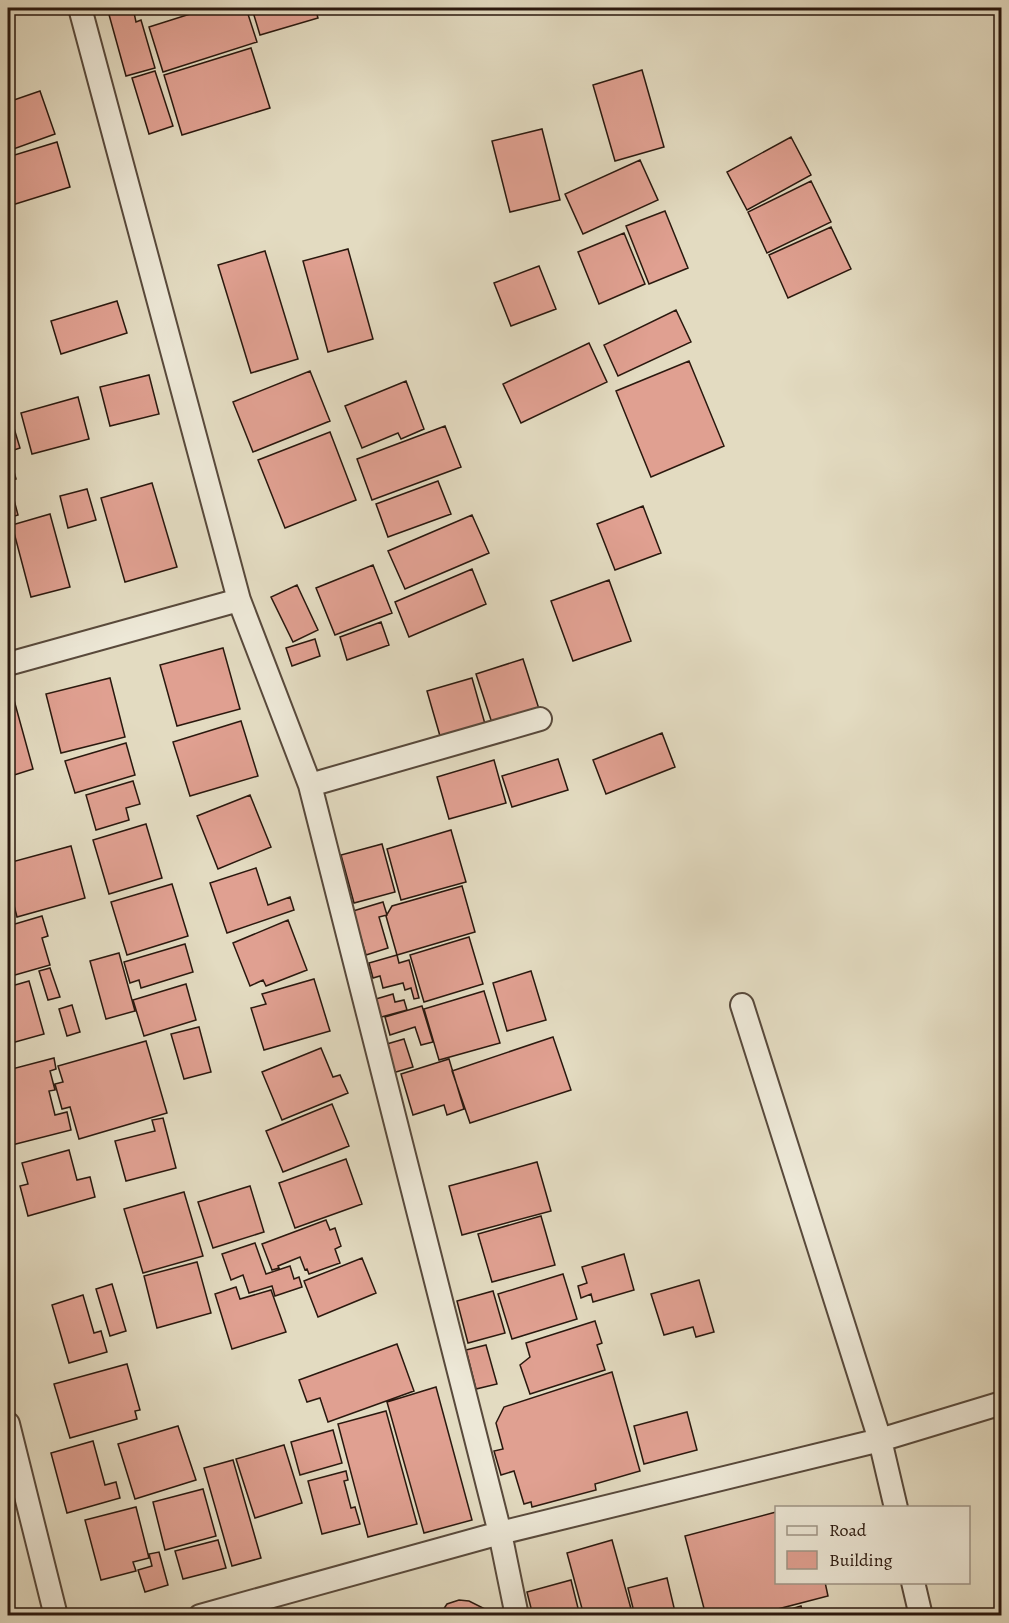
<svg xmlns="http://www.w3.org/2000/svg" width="1009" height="1623" font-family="Alegreya,serif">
  <rect width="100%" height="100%" fill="#e3dbc1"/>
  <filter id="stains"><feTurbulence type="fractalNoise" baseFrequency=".00333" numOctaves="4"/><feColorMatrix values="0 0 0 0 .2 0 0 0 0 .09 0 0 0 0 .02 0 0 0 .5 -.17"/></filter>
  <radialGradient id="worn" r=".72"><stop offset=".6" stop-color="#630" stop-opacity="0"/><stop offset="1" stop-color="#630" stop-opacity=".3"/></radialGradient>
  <path fill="#e0a091" stroke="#2a180e" stroke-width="1.5" d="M 121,8 L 133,8 L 136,22 L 141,20 L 155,68 L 126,76 L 108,11 Z
    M 209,8 L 246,8 L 257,42 L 163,72 L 149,27 Z
    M 267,8 L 315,8 L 318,18 L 260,35 L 253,12 Z
    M 251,48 L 270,108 L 182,135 L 164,75 Z
    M 642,70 L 664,147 L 615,161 L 593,85 Z
    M 155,71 L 173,126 L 149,134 L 132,78 Z
    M 40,91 L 55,134 L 8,151 L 8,102 Z
    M 542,129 L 560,200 L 510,212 L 492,141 Z
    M 791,137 L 811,175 L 747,210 L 727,172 Z
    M 57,142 L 70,187 L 9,206 L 8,200 L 8,157 Z
    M 640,160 L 658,200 L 583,234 L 565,194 Z
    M 811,181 L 831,222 L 767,253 L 748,212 Z
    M 665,211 L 688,268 L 649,284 L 626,226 Z
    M 831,227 L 851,269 L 788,298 L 769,255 Z
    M 624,233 L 645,284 L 599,304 L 578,252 Z
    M 348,249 L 373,339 L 328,352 L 303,261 Z
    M 265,251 L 298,359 L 251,373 L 218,265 Z
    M 539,266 L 556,309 L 511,326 L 494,283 Z
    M 117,301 L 127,333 L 61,354 L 51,321 Z
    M 676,310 L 691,342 L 618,376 L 604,345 Z
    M 589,343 L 607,382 L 521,423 L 503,384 Z
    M 689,361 L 724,446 L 651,477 L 616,391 Z
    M 310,371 L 330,421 L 253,452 L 233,402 Z
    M 149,375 L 159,414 L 110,426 L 100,387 Z
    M 406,381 L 424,429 L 401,439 L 398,433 L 362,448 L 345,406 Z
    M 78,397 L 89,439 L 32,454 L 21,413 Z
    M 10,415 L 20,448 L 8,452 L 8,416 Z
    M 445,426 L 461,467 L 372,500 L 357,459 Z
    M 330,432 L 356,500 L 285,528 L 258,460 Z
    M 12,464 L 16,479 L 9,481 L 18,515 L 8,518 L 8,465 Z
    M 438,481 L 451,514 L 388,537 L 376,504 Z
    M 152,483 L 177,567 L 125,582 L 101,498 Z
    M 87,489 L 96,520 L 68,528 L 60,496 Z
    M 643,506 L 661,553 L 615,570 L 597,524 Z
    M 50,514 L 70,587 L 31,597 L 12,525 Z
    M 472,515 L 489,553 L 405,589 L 388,551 Z
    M 373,565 L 392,613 L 335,635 L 316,588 Z
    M 472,569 L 486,604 L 409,637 L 395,602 Z
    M 609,580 L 631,641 L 573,661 L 551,601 Z
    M 297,585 L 318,630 L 293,642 L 271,597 Z
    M 381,622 L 389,645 L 347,660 L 340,637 Z
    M 315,639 L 320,656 L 292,666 L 286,648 Z
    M 223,648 L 240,709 L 177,726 L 160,665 Z
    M 523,659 L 539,709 L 492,723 L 476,674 Z
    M 110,678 L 125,737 L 61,753 L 46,694 Z
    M 472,678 L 485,724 L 440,736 L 427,691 Z
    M 14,700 L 33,769 L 8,777 L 8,702 Z
    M 241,721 L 258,776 L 190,796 L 173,742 Z
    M 662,733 L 675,767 L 606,794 L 593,760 Z
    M 126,743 L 135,775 L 75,793 L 65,761 Z
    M 558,759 L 568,790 L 512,807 L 502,776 Z
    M 494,760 L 506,803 L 449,819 L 437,777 Z
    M 133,781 L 140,804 L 126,808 L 129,820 L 96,830 L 86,795 Z
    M 250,795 L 271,847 L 218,869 L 197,816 Z
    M 146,824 L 162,878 L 109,894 L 93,840 Z
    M 451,830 L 466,882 L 401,900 L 387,849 Z
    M 382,844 L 395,892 L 354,903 L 341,855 Z
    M 71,846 L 85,898 L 17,917 L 8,882 L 8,863 Z
    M 256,868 L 268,905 L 290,897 L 294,910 L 227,933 L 210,883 Z
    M 172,884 L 188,936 L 127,955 L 111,902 Z
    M 462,886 L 475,932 L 397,955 L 386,916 L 392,906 Z
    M 8,895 L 12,912 L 8,913 Z
    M 383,902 L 387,915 L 379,917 L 388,948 L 366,955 L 353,911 Z
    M 42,916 L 48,936 L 42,938 L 50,965 L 8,977 L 8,926 Z
    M 288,920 L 307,970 L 266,986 L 263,980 L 250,986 L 233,943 Z
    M 469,937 L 483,984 L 424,1002 L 410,955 Z
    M 185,944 L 193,972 L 141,988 L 139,980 L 130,983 L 124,962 Z
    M 119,953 L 135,1011 L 106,1019 L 90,961 Z
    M 397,955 L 399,963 L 409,960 L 419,998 L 414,999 L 411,988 L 405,990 L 403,983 L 383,988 L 380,976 L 373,978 L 369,963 Z
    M 50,968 L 60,997 L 48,1000 L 39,971 Z
    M 531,971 L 546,1020 L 507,1031 L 493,983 Z
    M 314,979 L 330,1031 L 264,1050 L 251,1008 L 266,1004 L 262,994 Z
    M 29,981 L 44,1034 L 8,1044 L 8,987 Z
    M 186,984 L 196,1020 L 144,1036 L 133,1000 Z
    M 484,991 L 500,1043 L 439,1060 L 424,1009 Z
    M 393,994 L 395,1002 L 404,1000 L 407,1010 L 374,1019 L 369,1001 Z
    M 72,1005 L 80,1032 L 67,1036 L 59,1009 Z
    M 422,1006 L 433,1042 L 421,1045 L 415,1027 L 390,1035 L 385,1017 Z
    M 199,1027 L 211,1072 L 184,1079 L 171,1034 Z
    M 553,1037 L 571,1090 L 470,1123 L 452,1071 Z
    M 404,1039 L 413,1067 L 389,1074 L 380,1046 Z
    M 146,1041 L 167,1113 L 79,1139 L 70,1107 L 62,1109 L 55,1084 L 63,1082 L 58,1066 Z
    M 321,1048 L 333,1077 L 340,1075 L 348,1093 L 282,1120 L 262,1072 Z
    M 54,1058 L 56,1069 L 50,1071 L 55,1090 L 49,1091 L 55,1115 L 67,1112 L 71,1130 L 8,1146 L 8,1070 Z
    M 449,1059 L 464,1109 L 447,1115 L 444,1105 L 413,1115 L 401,1074 Z
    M 332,1104 L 349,1146 L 283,1172 L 266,1131 Z
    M 163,1118 L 176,1168 L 126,1181 L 115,1141 L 155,1131 L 152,1120 Z
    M 69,1150 L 77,1180 L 90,1177 L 95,1197 L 28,1216 L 20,1186 L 28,1184 L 22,1163 Z
    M 346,1159 L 362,1204 L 295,1228 L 279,1183 Z
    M 537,1162 L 551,1211 L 462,1235 L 449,1186 Z
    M 250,1186 L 264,1232 L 213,1248 L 198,1202 Z
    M 184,1192 L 203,1256 L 143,1273 L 124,1209 Z
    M 541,1216 L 555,1265 L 492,1282 L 478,1234 Z
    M 326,1220 L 330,1230 L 335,1228 L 341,1246 L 335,1249 L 340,1263 L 309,1274 L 307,1269 L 305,1270 L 300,1257 L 278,1266 L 279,1268 L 272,1270 L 262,1244 Z
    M 255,1243 L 266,1274 L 290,1266 L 294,1279 L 299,1277 L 302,1287 L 275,1296 L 272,1286 L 249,1293 L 243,1275 L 231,1280 L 222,1254 Z
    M 624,1254 L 634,1290 L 593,1302 L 591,1294 L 581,1298 L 578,1286 L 587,1283 L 582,1267 Z
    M 362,1258 L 376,1293 L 318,1317 L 304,1281 Z
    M 197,1262 L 211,1313 L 157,1328 L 144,1276 Z
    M 563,1274 L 577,1319 L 512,1339 L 498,1294 Z
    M 699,1280 L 714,1332 L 696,1337 L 693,1327 L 664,1335 L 651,1294 Z
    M 112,1284 L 126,1331 L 110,1336 L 96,1289 Z
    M 236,1287 L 240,1299 L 271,1290 L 286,1332 L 232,1349 L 215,1294 Z
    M 493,1291 L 505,1333 L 468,1343 L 457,1301 Z
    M 83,1295 L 94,1333 L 101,1331 L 107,1352 L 69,1363 L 52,1305 Z
    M 595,1321 L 602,1343 L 597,1345 L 605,1370 L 530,1394 L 520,1365 L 530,1357 L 526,1343 Z
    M 397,1344 L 414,1391 L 328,1422 L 320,1398 L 307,1402 L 299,1380 Z
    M 486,1345 L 497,1384 L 476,1389 L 466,1350 Z
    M 127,1364 L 140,1410 L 135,1411 L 137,1419 L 70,1438 L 54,1384 Z
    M 612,1372 L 640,1471 L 595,1484 L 596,1490 L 532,1507 L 531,1502 L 524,1504 L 514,1471 L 501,1475 L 494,1451 L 503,1449 L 496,1423 L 504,1407 Z
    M 436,1387 L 472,1520 L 424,1533 L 387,1402 Z
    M 386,1411 L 417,1524 L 368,1537 L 338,1424 Z
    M 687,1412 L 697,1450 L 644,1464 L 634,1426 Z
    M 178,1426 L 196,1480 L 135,1499 L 118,1444 Z
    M 333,1430 L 342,1463 L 300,1475 L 291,1442 Z
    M 93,1441 L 105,1485 L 116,1482 L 120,1498 L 67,1513 L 51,1453 Z
    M 284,1445 L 302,1503 L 255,1518 L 236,1459 Z
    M 233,1460 L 261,1558 L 232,1566 L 204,1468 Z
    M 346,1471 L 348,1480 L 344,1481 L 351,1508 L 355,1507 L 360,1524 L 322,1534 L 308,1481 Z
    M 203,1489 L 216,1536 L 165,1550 L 153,1502 Z
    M 136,1507 L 149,1558 L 133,1562 L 136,1571 L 101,1580 L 85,1520 Z
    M 776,1512 L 776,1582 L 825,1582 L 828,1596 L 751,1616 L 706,1616 L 685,1536 Z
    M 218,1540 L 226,1568 L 183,1579 L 175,1551 Z
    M 612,1540 L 633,1616 L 584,1616 L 567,1553 Z
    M 159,1552 L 168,1585 L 145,1592 L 138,1570 L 152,1566 L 149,1554 Z
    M 667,1578 L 676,1616 L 635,1616 L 628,1588 Z
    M 571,1580 L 580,1616 L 533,1616 L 527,1592 Z
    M 459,1600 L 469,1601 L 487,1610 L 488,1616 L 439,1616 L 447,1604 Z
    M 801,1606 L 804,1616 L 768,1616 Z"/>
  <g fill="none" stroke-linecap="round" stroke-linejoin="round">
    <defs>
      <path id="street" d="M 80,8 L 239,600 L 310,785 L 500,1533 L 517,1616
        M 8,664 L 239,600
        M 310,785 L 540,719
        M 742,1005 L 880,1440 L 896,1508
        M 8,1424 L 56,1616
        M 913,1582 L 921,1616
        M 200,1616 L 500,1533 L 880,1440 L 1002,1403"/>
    </defs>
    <use href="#street" stroke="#58493b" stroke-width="26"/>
    <use href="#street" stroke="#ede8d7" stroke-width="22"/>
  </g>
  <rect width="1009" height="1623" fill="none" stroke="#e3dbc1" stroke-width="30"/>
  <rect x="9" y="9" width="991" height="1605" fill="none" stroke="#2a180e" stroke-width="3"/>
  <rect x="15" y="15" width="979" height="1593" fill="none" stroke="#2a180e" stroke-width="1.5"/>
  <rect x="775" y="1506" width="195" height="78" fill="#ede8d7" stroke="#9f9587" stroke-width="1.5"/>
  <rect x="787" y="1526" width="30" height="9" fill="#ede8d7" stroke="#9f9587" stroke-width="1.5"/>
  <text x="829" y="1536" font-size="18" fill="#2a180e">Road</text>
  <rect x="787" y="1551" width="30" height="18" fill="#e0a091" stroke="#9f9587" stroke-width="1.5"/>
  <text x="829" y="1566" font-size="18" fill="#2a180e">Building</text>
  <rect width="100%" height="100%" filter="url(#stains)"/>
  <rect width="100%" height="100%" fill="url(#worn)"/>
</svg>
